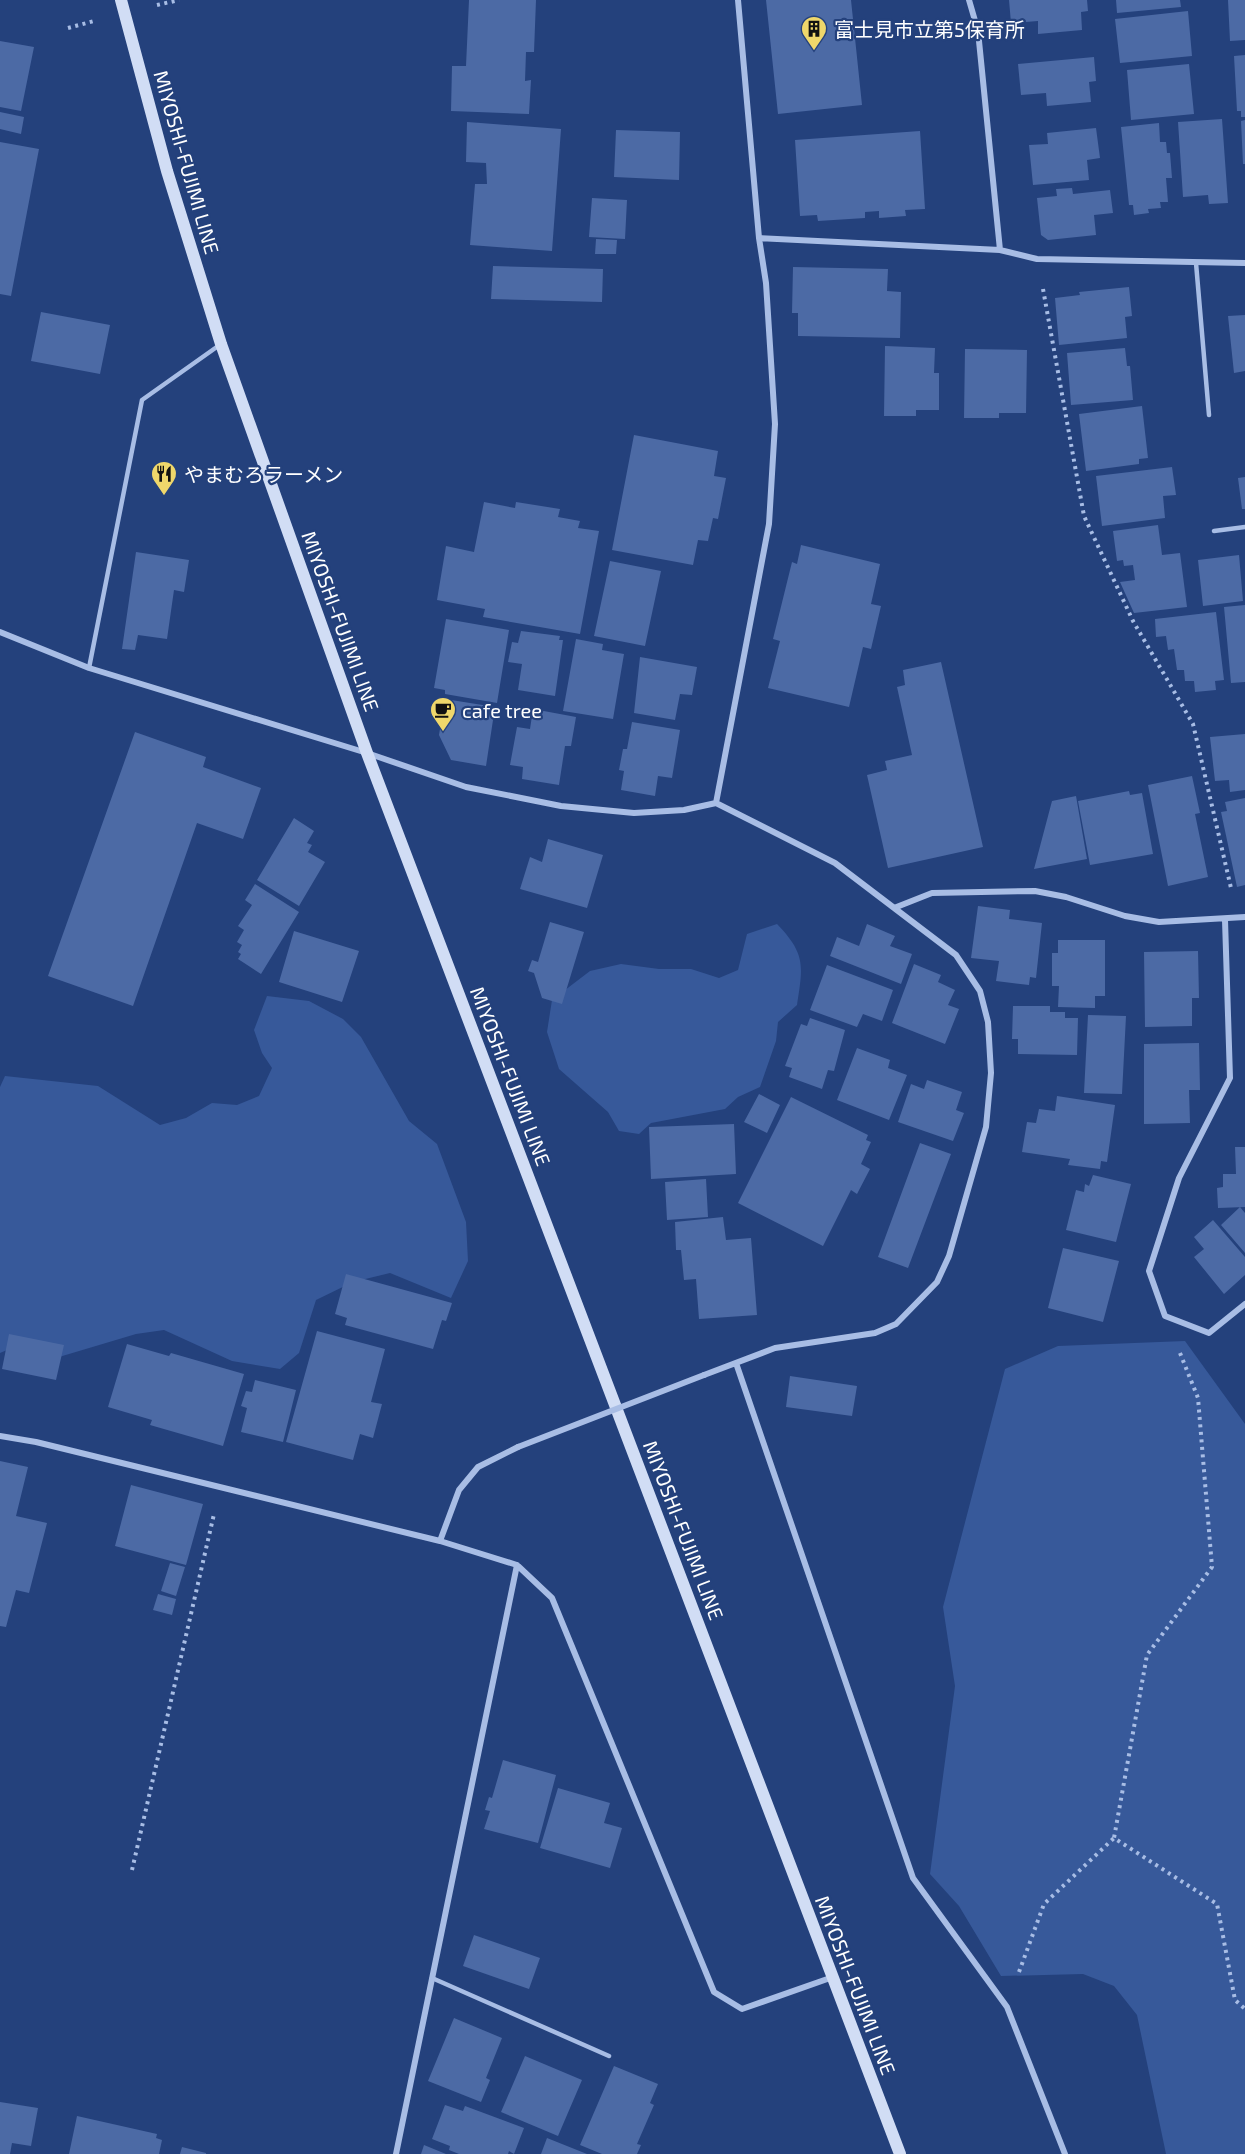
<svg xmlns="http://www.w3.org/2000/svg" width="1245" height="2154" font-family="'Exo 2','Noto Sans JP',sans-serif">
  <rect width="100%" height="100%" fill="#24417c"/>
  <path fill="#37599a" d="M 777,924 C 806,954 803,966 797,1005 L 778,1022 L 776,1041 L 760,1087 L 738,1097 L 725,1109 L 651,1123 L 639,1134 L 619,1131 L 608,1112 L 559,1069 L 547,1032 L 552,1000 L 590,971 L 621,964 L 659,969 L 691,969 L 719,978 L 738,970 L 747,934 Z
    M 267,996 L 309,1001 L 343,1019 L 361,1037 L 409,1121 L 437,1144 L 466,1222 L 468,1261 L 451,1298 L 390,1273 L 353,1282 L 316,1300 L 299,1353 L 280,1369 L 232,1361 L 164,1330 L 136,1334 L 59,1357 L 28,1341 L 0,1353 L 0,1087 L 5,1076 L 98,1086 L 160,1125 L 186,1118 L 212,1103 L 237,1105 L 259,1096 L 272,1068 L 262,1053 L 254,1030 Z
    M 1185,1341 L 1245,1424 L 1245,2154 L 1166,2154 L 1137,2015 L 1114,1986 L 1083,1974 L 1001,1976 L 959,1906 L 930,1874 L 955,1686 L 943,1607 L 1005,1369 L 1058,1346 Z"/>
  <path fill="#4c6aa5" d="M 469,0 L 536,0 L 534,52 L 526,52 L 525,81 L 531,80 L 529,114 L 451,111 L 452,66 L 466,66 Z
    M 766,0 L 851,0 L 862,105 L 778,114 Z
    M 1009,0 L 1087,0 L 1088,11 L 1081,12 L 1082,30 L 1038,34 L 1038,21 L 1011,23 Z
    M 1116,0 L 1180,0 L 1181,7 L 1117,13 Z
    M 1228,0 L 1245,0 L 1245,40 L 1230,41 Z
    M 1188,11 L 1192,56 L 1120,63 L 1115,19 Z
    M 0,41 L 34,47 L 21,111 L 0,107 Z
    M 1245,55 L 1245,117 L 1241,117 L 1241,111 L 1237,111 L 1234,56 Z
    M 1094,57 L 1096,81 L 1089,82 L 1091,102 L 1047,106 L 1046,93 L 1021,95 L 1018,64 Z
    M 1189,64 L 1194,114 L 1131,120 L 1127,70 Z
    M 0,112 L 24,117 L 21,134 L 0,129 Z
    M 1222,119 L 1228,203 L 1209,204 L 1208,195 L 1183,197 L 1178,122 Z
    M 1245,120 L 1245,164 L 1243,164 L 1241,121 Z
    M 467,122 L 561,129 L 552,251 L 470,245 L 475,184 L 487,184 L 486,163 L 466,162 Z
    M 1159,123 L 1160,142 L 1166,142 L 1167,153 L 1170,153 L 1172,178 L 1166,178 L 1168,202 L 1160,202 L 1161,208 L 1148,209 L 1149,213 L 1134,215 L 1133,205 L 1129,205 L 1121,127 Z
    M 1096,128 L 1100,158 L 1087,160 L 1089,180 L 1033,185 L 1029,145 L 1048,144 L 1047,133 Z
    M 616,130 L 680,132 L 679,180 L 614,177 Z
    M 920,131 L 925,209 L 905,210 L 906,216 L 879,218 L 879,211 L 865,212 L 865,218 L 818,221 L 817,215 L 800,216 L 795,140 Z
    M 0,142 L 39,149 L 11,296 L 0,294 Z
    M 1072,188 L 1073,194 L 1110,190 L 1113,213 L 1094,215 L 1096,235 L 1048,240 L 1041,235 L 1037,198 L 1057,196 L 1056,189 Z
    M 592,198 L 627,200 L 625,239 L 589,237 Z
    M 596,239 L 617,240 L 616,254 L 595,254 Z
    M 493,266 L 603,269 L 602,302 L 491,299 Z
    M 793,267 L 888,269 L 887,291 L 901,292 L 900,338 L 798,336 L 798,313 L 792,313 Z
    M 1129,287 L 1132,316 L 1125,317 L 1127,338 L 1059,345 L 1055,298 L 1080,295 L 1079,292 Z
    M 41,312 L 110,325 L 100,374 L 31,361 Z
    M 1245,315 L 1245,371 L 1234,373 L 1228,316 Z
    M 885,346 L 935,348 L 934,373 L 939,373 L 939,410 L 916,410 L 916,416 L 884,416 Z
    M 1125,348 L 1127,366 L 1130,366 L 1133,400 L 1071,405 L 1067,353 Z
    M 965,349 L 1027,350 L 1026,413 L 999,413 L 999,418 L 964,418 Z
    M 1142,406 L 1148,458 L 1139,459 L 1139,464 L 1086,471 L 1079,414 Z
    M 634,435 L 718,451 L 714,476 L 726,478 L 718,519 L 713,518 L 708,541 L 698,540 L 693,565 L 612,550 Z
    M 1172,467 L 1176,495 L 1163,496 L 1165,518 L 1102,526 L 1096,476 Z
    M 1245,477 L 1245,509 L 1242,509 L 1238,478 Z
    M 484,502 L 515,508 L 516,502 L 560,509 L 558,517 L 580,521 L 578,528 L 599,531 L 580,634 L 483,617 L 485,609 L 437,600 L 446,546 L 474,552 Z
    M 1158,525 L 1162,555 L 1180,553 L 1187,607 L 1134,613 L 1120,582 L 1135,580 L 1133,565 L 1124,566 L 1123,560 L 1117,561 L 1113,531 Z
    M 801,545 L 880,564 L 871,604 L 881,606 L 871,649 L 863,647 L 849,707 L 768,688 L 780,641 L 773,639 L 792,562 L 797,564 Z
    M 136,552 L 189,560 L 184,592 L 174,590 L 167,639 L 138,635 L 135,650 L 122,649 Z
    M 1239,555 L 1243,601 L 1203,606 L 1198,560 Z
    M 610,561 L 661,571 L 645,646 L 594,636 Z
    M 1245,605 L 1245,682 L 1231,683 L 1224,607 Z
    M 1216,612 L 1224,680 L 1215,681 L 1216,690 L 1195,692 L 1194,681 L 1185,681 L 1184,670 L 1177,670 L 1174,649 L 1168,650 L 1166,636 L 1156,637 L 1155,619 Z
    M 446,619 L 509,630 L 497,703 L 445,694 L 445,690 L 434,688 Z
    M 521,631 L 560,636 L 559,640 L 563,640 L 555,696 L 518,690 L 522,664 L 508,662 L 512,642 L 518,643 Z
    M 576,639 L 603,644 L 602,650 L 624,654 L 613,719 L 563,711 Z
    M 640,657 L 697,667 L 692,695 L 680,694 L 675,720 L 634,713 Z
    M 941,662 L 983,847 L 888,868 L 867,775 L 887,770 L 885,761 L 912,755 L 897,687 L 905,685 L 903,670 Z
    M 445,699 L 495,707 L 486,766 L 451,760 L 439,735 Z
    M 533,709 L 576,717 L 571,746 L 565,746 L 559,785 L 522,779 L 523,767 L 510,765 L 517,727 L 530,729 Z
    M 632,722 L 680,730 L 672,778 L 658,776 L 655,796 L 621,790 L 624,771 L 619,770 L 623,749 L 627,749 Z
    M 135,732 L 206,757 L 203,767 L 261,788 L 243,839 L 197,823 L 133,1006 L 48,976 Z
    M 1245,734 L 1245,790 L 1230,792 L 1229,780 L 1215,781 L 1210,737 Z
    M 1192,776 L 1200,813 L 1195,814 L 1208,877 L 1168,886 L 1148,785 Z
    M 1129,791 L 1130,795 L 1142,793 L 1153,854 L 1090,865 L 1078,801 Z
    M 1076,796 L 1087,859 L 1034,869 L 1052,801 Z
    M 1245,798 L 1245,885 L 1237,887 L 1221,812 L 1227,811 L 1225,802 Z
    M 294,818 L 314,831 L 307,843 L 312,845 L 308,852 L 325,862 L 299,906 L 257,880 Z
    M 548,839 L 603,855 L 587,908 L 520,889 L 530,857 L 542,862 Z
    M 255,884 L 299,912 L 261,974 L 238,959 L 241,954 L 238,952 L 242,945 L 237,942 L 244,930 L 238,926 L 252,905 L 245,900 Z
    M 978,906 L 1010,910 L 1009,919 L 1042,923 L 1036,978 L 1030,977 L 1029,985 L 996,981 L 999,961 L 971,958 Z
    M 550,922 L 584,932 L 562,1004 L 542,998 L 534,973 L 528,971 L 532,960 L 538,962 Z
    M 867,924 L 895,936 L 890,946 L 912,954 L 901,984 L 830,956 L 837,937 L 859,946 Z
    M 294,931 L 359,951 L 342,1002 L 279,982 Z
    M 1058,940 L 1105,940 L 1105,996 L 1095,996 L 1095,1008 L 1058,1007 L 1059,986 L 1052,986 L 1052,953 L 1058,953 Z
    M 1198,951 L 1199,998 L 1192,998 L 1192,1026 L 1145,1027 L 1144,952 Z
    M 914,964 L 941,975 L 938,982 L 955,990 L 948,1005 L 959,1009 L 945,1044 L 892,1023 Z
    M 827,965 L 893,990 L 882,1021 L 863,1014 L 857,1027 L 810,1010 Z
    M 1013,1006 L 1050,1006 L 1050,1012 L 1065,1012 L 1065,1018 L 1078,1018 L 1077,1055 L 1018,1054 L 1018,1039 L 1012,1039 Z
    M 1088,1015 L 1126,1016 L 1122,1094 L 1084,1093 Z
    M 810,1018 L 845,1030 L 834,1071 L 828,1070 L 822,1089 L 789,1077 L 792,1068 L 785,1066 L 801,1024 L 807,1026 Z
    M 1199,1043 L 1200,1090 L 1189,1090 L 1190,1123 L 1144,1124 L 1144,1044 Z
    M 857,1048 L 890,1060 L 888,1068 L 907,1075 L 889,1120 L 837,1100 Z
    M 927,1080 L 962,1092 L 956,1110 L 964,1113 L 953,1141 L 898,1122 L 911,1084 L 924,1089 Z
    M 759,1094 L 780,1105 L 767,1133 L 744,1122 Z
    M 1057,1096 L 1115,1105 L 1107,1162 L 1101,1161 L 1100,1169 L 1068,1165 L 1070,1159 L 1022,1152 L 1027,1122 L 1036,1123 L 1039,1109 L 1055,1111 Z
    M 791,1097 L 868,1135 L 866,1140 L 871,1142 L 861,1164 L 870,1169 L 857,1194 L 851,1190 L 823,1246 L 738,1203 Z
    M 734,1124 L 736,1174 L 651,1179 L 649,1127 Z
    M 920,1143 L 951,1154 L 908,1268 L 878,1257 Z
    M 1235,1147 L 1245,1147 L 1245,1207 L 1218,1208 L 1217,1188 L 1223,1187 L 1223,1174 L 1236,1174 Z
    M 1093,1175 L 1131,1184 L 1116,1242 L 1066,1230 L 1076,1190 L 1084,1192 L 1085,1184 L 1089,1186 Z
    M 706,1179 L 708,1217 L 667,1220 L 665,1182 Z
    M 1240,1207 L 1245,1213 L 1245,1253 L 1221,1225 Z
    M 723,1217 L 726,1240 L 751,1238 L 757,1315 L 699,1319 L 696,1279 L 684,1280 L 681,1250 L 676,1250 L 675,1222 Z
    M 1213,1220 L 1245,1257 L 1245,1275 L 1224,1294 L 1194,1257 L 1204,1249 L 1194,1237 Z
    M 1063,1248 L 1119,1261 L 1103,1322 L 1048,1308 Z
    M 346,1274 L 452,1303 L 446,1321 L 442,1320 L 433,1349 L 345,1325 L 347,1318 L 335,1314 Z
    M 317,1331 L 385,1349 L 371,1402 L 382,1404 L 373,1438 L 360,1434 L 353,1460 L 286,1442 Z
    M 9,1334 L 64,1345 L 56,1380 L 2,1369 Z
    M 127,1344 L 169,1356 L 171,1353 L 244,1374 L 223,1446 L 150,1425 L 152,1420 L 108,1407 Z
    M 790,1376 L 857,1386 L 852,1416 L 786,1407 Z
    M 255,1380 L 296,1390 L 283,1442 L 241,1432 L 247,1408 L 241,1406 L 246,1391 L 252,1392 Z
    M 0,1461 L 28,1467 L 16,1516 L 47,1523 L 29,1593 L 16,1590 L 6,1627 L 0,1626 Z
    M 131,1485 L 203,1504 L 186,1565 L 115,1546 Z
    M 170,1563 L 185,1567 L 176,1596 L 161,1591 Z
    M 158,1594 L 176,1599 L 172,1615 L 153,1610 Z
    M 503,1760 L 556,1775 L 538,1843 L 484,1829 L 490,1811 L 485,1810 L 489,1797 L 492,1798 Z
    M 558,1788 L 610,1803 L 604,1823 L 622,1828 L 610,1868 L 540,1848 Z
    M 474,1935 L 540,1958 L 529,1989 L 463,1966 Z
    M 454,2018 L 502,2038 L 486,2078 L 490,2080 L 481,2102 L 428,2081 Z
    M 525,2056 L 582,2080 L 558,2136 L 501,2112 Z
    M 614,2066 L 658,2084 L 650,2103 L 654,2105 L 637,2144 L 641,2145 L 637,2154 L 602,2154 L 580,2145 Z
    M 0,2102 L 38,2108 L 31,2146 L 12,2143 L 10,2154 L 0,2154 Z
    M 445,2105 L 463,2111 L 465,2106 L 524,2128 L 514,2154 L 509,2151 L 508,2154 L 459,2154 L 449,2150 L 450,2146 L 432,2139 Z
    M 77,2116 L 157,2134 L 156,2138 L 162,2140 L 159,2154 L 69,2154 Z
    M 547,2138 L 587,2154 L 541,2154 Z
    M 424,2145 L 446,2154 L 421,2154 Z
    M 182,2147 L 206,2153 L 206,2154 L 180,2154 Z"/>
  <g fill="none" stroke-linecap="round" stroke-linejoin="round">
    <path stroke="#a8bde5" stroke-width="4" stroke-dasharray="3 4.5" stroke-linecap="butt" d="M 157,5 L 179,0
      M 68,28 L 94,21
      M 1043,289 L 1084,516 L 1133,621 L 1193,724 L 1231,888
      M 1180,1353 L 1198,1398 L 1212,1567 L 1147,1655 L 1114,1838 L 1217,1904 L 1235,2000 L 1245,2009
      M 132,1870 L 214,1514
      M 1019,1972 L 1044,1904 L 1114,1838"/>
    <path stroke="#a8bde5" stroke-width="4.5" d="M 1196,263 L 1209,415
      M 1214,531 L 1245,527
      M 89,668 L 142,400 L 221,344
      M 432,1978 L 609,2056"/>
    <path stroke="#a8bde5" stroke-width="6" d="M 969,0 L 978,31 L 1000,250
      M 759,238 L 1000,250 L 1037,259 L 1245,263
      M 0,632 L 89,668 L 367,753 L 466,787 L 561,806 L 634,813 L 684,810 L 716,803 L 835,863 L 956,955 L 980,991 L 988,1022 L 991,1073 L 986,1127 L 949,1256 L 937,1282 L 896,1324 L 875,1333 L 775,1348 L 704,1375
      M 716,803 L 769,524 L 775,424 L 766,283 L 759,238 L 738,0
      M 894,908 L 932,893 L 1035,891 L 1066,897 L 1125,916 L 1159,922 L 1245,917
      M 1225,920 L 1230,1078 L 1179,1178 L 1149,1271 L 1165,1316 L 1209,1333 L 1245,1304
      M 736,1363 L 913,1878 L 1007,2007 L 1065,2154
      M 0,1436 L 36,1442 L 440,1541 L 517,1565 L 552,1598 L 714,1992 L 742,2009 L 833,1977
      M 440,1541 L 459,1490 L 478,1467 L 518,1447
      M 396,2154 L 517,1565"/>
    <path stroke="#d1ddf5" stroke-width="12" d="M 121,0 L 167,171 L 221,344 L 367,753 L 900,2154"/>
    <path stroke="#a8bde5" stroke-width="6" d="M 518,1447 L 704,1375"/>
  </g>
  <defs>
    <symbol id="building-pin" viewBox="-11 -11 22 30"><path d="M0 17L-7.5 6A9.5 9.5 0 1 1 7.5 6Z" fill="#efd76b" stroke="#24417c"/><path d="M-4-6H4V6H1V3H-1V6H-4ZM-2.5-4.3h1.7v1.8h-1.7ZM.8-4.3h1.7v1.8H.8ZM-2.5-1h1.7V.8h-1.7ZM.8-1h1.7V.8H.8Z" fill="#111"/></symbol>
    <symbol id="restaurant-pin" viewBox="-11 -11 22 30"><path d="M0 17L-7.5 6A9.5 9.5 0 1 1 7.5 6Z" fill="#efd76b" stroke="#24417c"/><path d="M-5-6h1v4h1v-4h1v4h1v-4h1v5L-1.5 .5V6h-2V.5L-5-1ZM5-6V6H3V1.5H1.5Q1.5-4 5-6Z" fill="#111"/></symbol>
    <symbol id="cafe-pin" viewBox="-11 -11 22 30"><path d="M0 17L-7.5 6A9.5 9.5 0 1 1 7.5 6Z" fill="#efd76b" stroke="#24417c"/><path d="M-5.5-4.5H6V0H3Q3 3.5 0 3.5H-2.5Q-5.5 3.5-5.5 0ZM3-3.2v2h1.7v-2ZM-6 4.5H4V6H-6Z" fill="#111"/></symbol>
  </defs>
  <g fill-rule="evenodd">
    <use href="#building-pin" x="799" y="14" width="30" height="40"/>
    <use href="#restaurant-pin" x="149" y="459" width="30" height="40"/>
    <use href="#cafe-pin" x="428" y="695" width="30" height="40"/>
  </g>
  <g text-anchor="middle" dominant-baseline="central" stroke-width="4.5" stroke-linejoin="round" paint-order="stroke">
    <g font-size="20" fill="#fff" stroke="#24417c" text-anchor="start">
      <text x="834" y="29">富士見市立第5保育所</text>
      <text x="184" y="474">やまむろラーメン</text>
      <text x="462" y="710">cafe tree</text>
    </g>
    <g font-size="20" fill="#fff" stroke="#24417c">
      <text transform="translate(187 162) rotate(74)">MIYOSHI-FUJIMI LINE</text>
      <text transform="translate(341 621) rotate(70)">MIYOSHI-FUJIMI LINE</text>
      <text transform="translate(511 1076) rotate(69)">MIYOSHI-FUJIMI LINE</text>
      <text transform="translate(684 1530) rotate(69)">MIYOSHI-FUJIMI LINE</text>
      <text transform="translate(856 1985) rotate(69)">MIYOSHI-FUJIMI LINE</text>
    </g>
  </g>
</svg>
